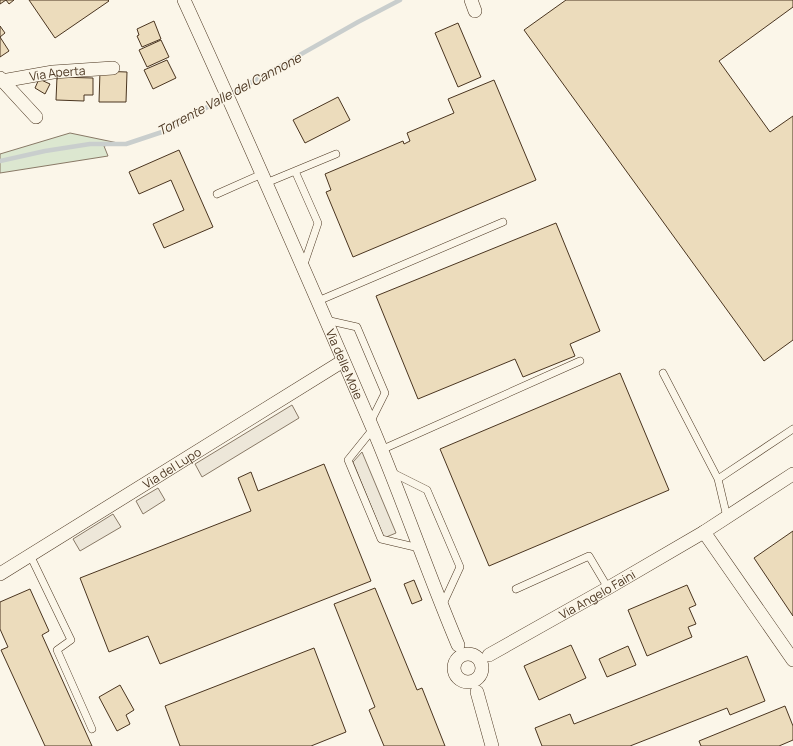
<svg xmlns="http://www.w3.org/2000/svg" width="793" height="746" font-family="Manrope,sans-serif">
  <rect width="100%" height="100%" fill="#fbf6e9"/>
  <path fill="#dce7d0" stroke="#887966" d="M 70,133 L 118,143 L 104,146 L 108,156 L 0,173 L 0,154 Z"/>
  <path fill="#ede7d9" stroke="#887966" d="M 292,405 L 299,418 L 202,477 L 195,464 Z
    M 362,452 L 396,533 L 384,538 L 353,462 Z
    M 158,488 L 165,500 L 143,514 L 136,501 Z
    M 113,514 L 121,527 L 80,551 L 73,539 Z"/>
  <g fill="none" stroke-linecap="round" stroke-linejoin="round">
    <path stroke="#c9cecd" stroke-width="4.5" d="M 0,161 L 45,151 L 90,144 L 126,144 L 165,131 L 358,22 L 400,0"/>
  </g>
  <path fill="#ecdcbc" stroke="#4a3520" d="M 0,0 L 14,0 L 9,4 L 6,0 L 0,4 Z
    M 29,0 L 108,0 L 109,1 L 55,38 Z
    M 566,0 L 793,0 L 793,7 L 719,61 L 770,132 L 793,116 L 793,340 L 764,361 L 524,30 Z
    M 154,21 L 161,39 L 142,47 L 137,36 L 139,35 L 137,29 Z
    M 458,23 L 481,77 L 458,87 L 435,33 Z
    M 0,26 L 5,33 L 0,37 Z
    M 0,37 L 9,51 L 0,57 Z
    M 161,40 L 169,57 L 147,67 L 139,50 Z
    M 167,60 L 176,78 L 153,89 L 144,70 Z
    M 100,71 L 127,72 L 126,102 L 99,102 Z
    M 57,77 L 93,78 L 93,95 L 84,95 L 84,101 L 56,100 Z
    M 39,79 L 50,84 L 45,94 L 35,88 Z
    M 494,80 L 536,180 L 353,257 L 326,192 L 331,190 L 325,174 L 403,141 L 404,144 L 410,141 L 407,133 L 454,113 L 448,99 Z
    M 338,97 L 350,120 L 305,143 L 293,120 Z
    M 179,150 L 213,227 L 164,248 L 153,224 L 184,210 L 171,180 L 139,194 L 129,172 Z
    M 556,223 L 600,331 L 570,344 L 575,356 L 523,377 L 515,359 L 418,399 L 376,296 Z
    M 620,373 L 669,490 L 489,566 L 440,449 Z
    M 324,464 L 371,581 L 160,664 L 148,636 L 109,652 L 80,578 L 251,511 L 238,478 L 251,472 L 258,491 Z
    M 793,531 L 793,616 L 754,558 Z
    M 414,580 L 422,600 L 412,604 L 404,584 Z
    M 687,585 L 696,605 L 689,608 L 696,624 L 688,627 L 692,637 L 647,656 L 628,610 Z
    M 375,588 L 417,690 L 422,688 L 445,746 L 384,746 L 369,710 L 375,707 L 334,604 Z
    M 30,589 L 49,631 L 42,635 L 92,746 L 45,746 L 1,650 L 8,647 L 0,629 L 0,602 Z
    M 571,645 L 586,678 L 539,700 L 524,666 Z
    M 628,646 L 636,665 L 607,677 L 599,659 Z
    M 314,648 L 346,732 L 311,746 L 180,746 L 165,706 Z
    M 747,656 L 765,701 L 730,715 L 727,708 L 630,746 L 542,746 L 535,728 L 570,714 L 574,724 Z
    M 120,685 L 134,710 L 126,715 L 130,724 L 117,731 L 99,697 Z
    M 785,706 L 793,726 L 793,740 L 779,746 L 701,746 L 699,741 Z"/>
  <g fill="none" stroke-linecap="round" stroke-linejoin="round">
    <defs>
      <path id="lane" d="M 295,171 L 336,154
        M 266,183 L 295,171 L 318,223 L 303,267
        M 217,194 L 262,174
        M 318,301 L 503,222
        M 326,320 L 357,327 L 385,393 L 370,423
        M 663,373 L 718,479
        M 373,429 L 348,460 L 381,539 L 419,548
        M 381,450 L 580,361
        M 391,472 L 427,490 L 460,567 L 442,606
        M 727,517 L 718,479 L 793,429
        M 30,555 L 71,640 L 57,650 L 92,729
        M 516,589 L 589,556 L 608,588"/>
      <g id="street">
        <path id="s1" d="M 184,0 C 249,142 311,285 373,429 C 403,500 428,574 458,645"/>
        <path d="M 471,0 L 475,11"/>
        <path d="M 0,78 L 36,117"/>
        <path id="s2" d="M 2,81 L 53,72 L 113,68"/>
        <path d="M 704,532 L 793,660"/>
        <path id="s3" d="M 0,574 L 343,361"/>
        <circle cx="468" cy="668" r="14"/>
        <path id="s4" d="M 489,655 L 608,588 L 704,532 L 793,474"/>
        <path d="M 477,692 L 492,746"/>
      </g>
    </defs>
    <use href="#lane" stroke="#4a3520" stroke-width="8"/>
    <use href="#street" stroke="#4a3520" stroke-width="14"/>
    <use href="#lane" stroke="#fbf6e9" stroke-width="7"/>
    <use href="#street" stroke="#fbf6e9" stroke-width="13"/>
  </g>
  <g text-anchor="middle" dominant-baseline="central" stroke-width="3" stroke-linejoin="round" paint-order="stroke">
    <g font-size="12" fill="#4a3520" stroke="#fbf6e9">
      <text stroke="none"><textPath href="#s2" startOffset="56">Via Aperta</textPath></text>
      <text stroke="none"><textPath href="#s1" startOffset="398">Via delle Moie</textPath></text>
      <text stroke="none"><textPath href="#s3" startOffset="202">Via del Lupo</textPath></text>
      <text stroke="none"><textPath href="#s4" startOffset="124">Via Angelo Faini</textPath></text>
    </g>
    <g font-size="13" font-style="italic" fill="#4a3520" stroke="#fbf6e9">
      <text transform="translate(229 94) rotate(-28)">Torrente Valle del Cannone</text>
    </g>
  </g>
</svg>
